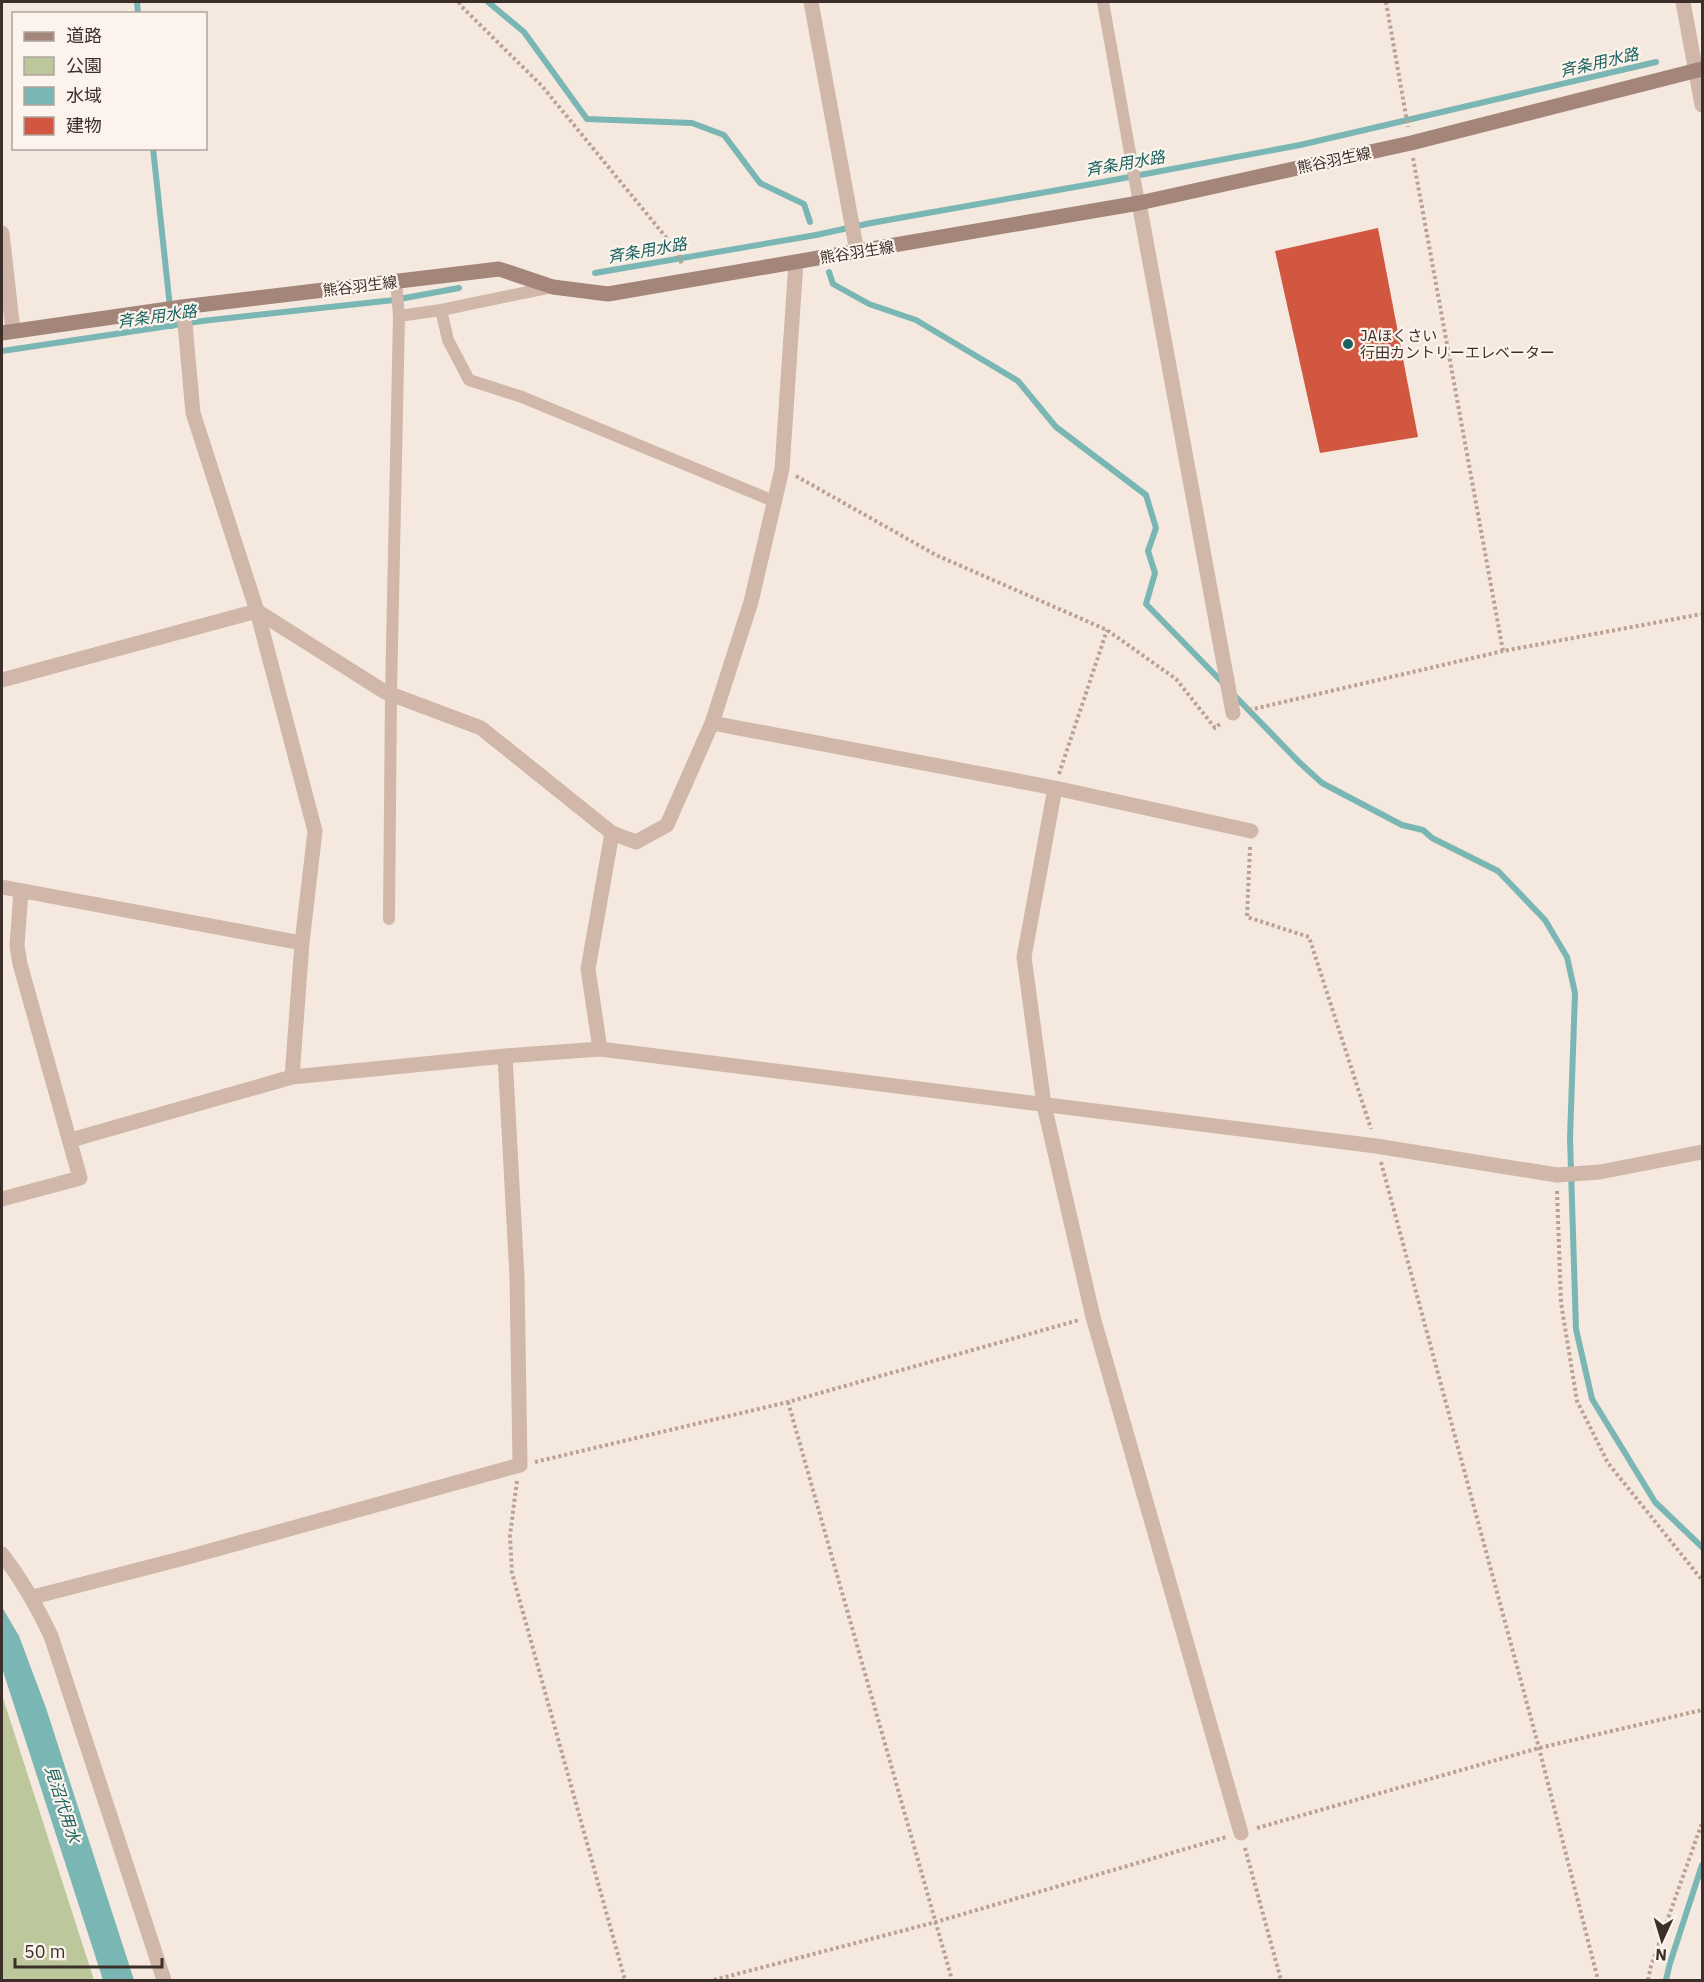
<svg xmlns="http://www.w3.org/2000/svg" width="1704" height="1982" font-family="'IBM Plex Sans','Noto Sans JP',sans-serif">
  <rect width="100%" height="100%" fill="#f5e9df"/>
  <path fill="#bcc79c" d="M 2,1695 L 94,1980 L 2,1980 Z"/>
  <path fill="#7ab6b3" d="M 2,1607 L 19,1636 L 46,1708 L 134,1980 L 103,1980 L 2,1668 Z"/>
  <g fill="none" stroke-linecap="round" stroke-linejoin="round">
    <path stroke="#7ab6b3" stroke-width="6" d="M 137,2 L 138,14
      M 488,2 L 524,32 L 587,119 L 692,123 L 724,135 L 760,183 L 804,204 L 810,222
      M 153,148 L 172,326
      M 829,272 L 833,284 L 869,304 L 916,320 L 1018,381 L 1056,427 L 1146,495 L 1156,528 L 1148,551 L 1155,573 L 1146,604 L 1224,684
      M 595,273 L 816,235 L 871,223 L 1092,184 L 1300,145 L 1656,62
      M 2,351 L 202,321 L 394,300 L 459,288
      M 1233,694 L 1299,762 L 1322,783 L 1402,825 L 1423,830 L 1432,838 L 1498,871 L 1545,920 L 1567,957 L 1575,993 L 1570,1138 L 1576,1329 L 1592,1399 L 1655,1502 L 1702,1547
      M 1666,1980 L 1670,1963 L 1702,1865"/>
  </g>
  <path fill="#d25740" d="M 1378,228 L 1418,437 L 1320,453 L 1275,251 Z"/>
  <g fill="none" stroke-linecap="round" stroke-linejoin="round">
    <path stroke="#bca193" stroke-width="4" stroke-dasharray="3 3" stroke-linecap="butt" d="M 459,2 L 460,5 L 542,86 L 678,252 L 682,265
      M 1386,2 L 1408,127
      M 1413,158 L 1503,651 L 1702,614
      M 796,476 L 936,555 L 1107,630 L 1176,679 L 1215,728 L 1221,723
      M 1249,710 L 1503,651
      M 1059,774 L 1107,630
      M 1250,847 L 1247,917 L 1309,937 L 1371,1129
      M 1381,1162 L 1539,1748 L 1598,1980
      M 1557,1191 L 1561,1303 L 1577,1401 L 1608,1463 L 1702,1580
      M 788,1402 L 952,1980
      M 535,1462 L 788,1402 L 1079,1320
      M 517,1481 L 510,1535 L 512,1573 L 625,1980
      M 1257,1828 L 1539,1748 L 1702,1710
      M 1245,1848 L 1281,1980
      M 714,1980 L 936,1922 L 1226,1837
      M 1648,1980 L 1651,1966 L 1702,1823"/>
    <path stroke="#d0b7a9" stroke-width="12" d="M 1103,2 L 1139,203
      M 396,282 L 399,316 L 441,310 L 552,287
      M 441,310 L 448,340 L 469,380 L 522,397 L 776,502
      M 389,919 L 391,694 L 399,316"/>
    <path stroke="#d0b7a9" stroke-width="15" d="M 811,2 L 857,252
      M 1683,2 L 1702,105
      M 1139,203 L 1233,713
      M 2,233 L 13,331
      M 2,680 L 257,611 L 385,692 L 481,728 L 612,833 L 636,842 L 667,825 L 712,723 L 751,602 L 782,469 L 796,262
      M 712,723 L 1055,788 L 1251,831
      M 1055,788 L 1024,957 L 1044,1105 L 1093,1317 L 1241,1833
      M 2,887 L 302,943
      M 600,1049 L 588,969 L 612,833
      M 505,1056 L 600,1049 L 1376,1146 L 1557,1175 L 1600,1172 L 1702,1152
      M 71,1140 L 292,1077
      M 2,1199 L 80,1178 L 20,964 L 17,946 L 21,891
      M 2,1554 C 22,1580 37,1606 51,1636 L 164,1980
      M 33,1597 L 188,1557 L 520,1465 L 517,1277 L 505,1056 L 292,1077 L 302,943 L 315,831 L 257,611 L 193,413 L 184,313 L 182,307"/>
    <path stroke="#a4857a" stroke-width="15" d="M 2,333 L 182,307 L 499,269 L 553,287 L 608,294 L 1139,203 L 1411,143 L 1702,69"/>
  </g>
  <circle fill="#1a6361" stroke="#fcf3ec" stroke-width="2" cx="1348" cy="344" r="6"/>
  <g text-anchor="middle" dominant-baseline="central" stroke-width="4.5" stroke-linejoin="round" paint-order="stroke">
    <g font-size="15" fill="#3c2e29" stroke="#fcf3ec">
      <text transform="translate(1334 160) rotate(-12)">熊谷羽生線</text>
      <text transform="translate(857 252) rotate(-9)">熊谷羽生線</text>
      <text transform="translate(360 286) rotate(-7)">熊谷羽生線</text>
    </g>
    <g font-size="15" fill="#3c2e29" stroke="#fcf3ec" text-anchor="start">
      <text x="1360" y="335">JAほくさい<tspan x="1360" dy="17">行田カントリーエレベーター</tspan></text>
    </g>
    <g font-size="16" font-style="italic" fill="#1a6361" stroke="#fcf3ec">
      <text transform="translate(1599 62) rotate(-13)">斉条用水路</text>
      <text transform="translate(1125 163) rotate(-10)">斉条用水路</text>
      <text transform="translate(647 250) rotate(-10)">斉条用水路</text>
      <text transform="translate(157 316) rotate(-8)">斉条用水路</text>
      <text transform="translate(63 1804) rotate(72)">見沼代用水</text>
    </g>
  </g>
  <rect width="1704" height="1982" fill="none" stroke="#3c2e29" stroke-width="6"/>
  <rect x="12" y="12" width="195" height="138" fill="#fcf3ec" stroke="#afa49e" stroke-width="1.5"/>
  <rect x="24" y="32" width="30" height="9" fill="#a4857a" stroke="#afa49e" stroke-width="1.5"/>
  <text x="66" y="42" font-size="18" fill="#3c2e29">道路</text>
  <rect x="24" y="57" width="30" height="18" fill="#bcc79c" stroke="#afa49e" stroke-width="1.5"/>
  <text x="66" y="72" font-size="18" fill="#3c2e29">公園</text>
  <rect x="24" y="87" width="30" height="18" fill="#7ab6b3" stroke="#afa49e" stroke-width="1.5"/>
  <text x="66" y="102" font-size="18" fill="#3c2e29">水域</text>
  <rect x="24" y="117" width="30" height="18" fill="#d25740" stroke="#afa49e" stroke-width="1.5"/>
  <text x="66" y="132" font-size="18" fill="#3c2e29">建物</text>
  <g transform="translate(1662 1940) rotate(184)" stroke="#fcf3ec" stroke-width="4.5" paint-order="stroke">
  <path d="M0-4.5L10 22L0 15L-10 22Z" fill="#3c2e29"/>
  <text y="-9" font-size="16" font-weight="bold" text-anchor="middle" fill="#3c2e29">N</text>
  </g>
  <path d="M15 1958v9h147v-9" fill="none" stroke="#3c2e29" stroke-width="3"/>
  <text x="24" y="1958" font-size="18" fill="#3c2e29" stroke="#fcf3ec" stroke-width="4.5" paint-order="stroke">50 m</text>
</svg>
